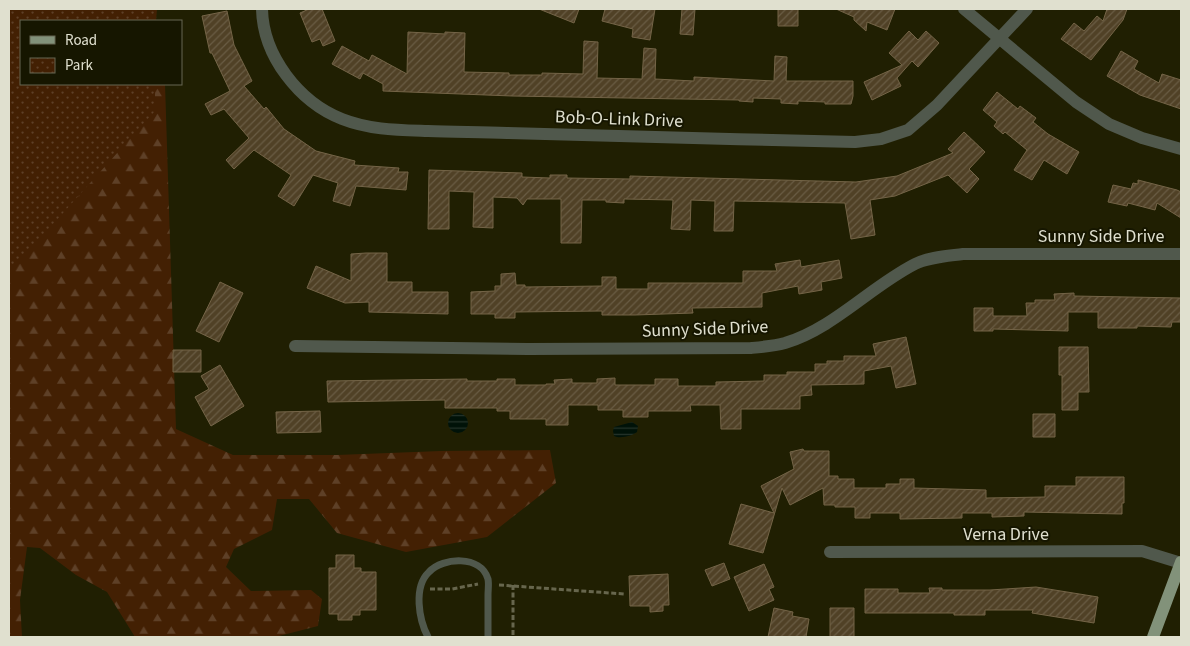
<svg xmlns="http://www.w3.org/2000/svg" width="1190" height="646" font-family="'Source Sans 3',sans-serif">
  <defs>
    <pattern id="forest-firs" width="22" height="20" patternUnits="userSpaceOnUse" patternTransform="scale(1.25)"><rect width="22" height="20" fill="#432003"/><path d="M5 1l3.5 6h-7zM16 11l3.5 6h-7z" fill="#5e4027"/></pattern>
    <pattern id="park-dots" width="8" height="8" patternUnits="userSpaceOnUse" patternTransform="scale(1.25)"><rect width="8" height="8" fill="#432003"/><path d="M2 2h.1M6 6h.1" fill="none" stroke="#5e4027" stroke-width="1.8" stroke-linecap="round"/></pattern>
    <pattern id="water-rules" width="6" height="5" patternUnits="userSpaceOnUse" patternTransform="scale(1.25)"><rect width="6" height="5" fill="#001208"/><path d="M0 2.5h6" fill="none" stroke="#25342b"/></pattern>
    <pattern id="building-hatch" width="6" height="6" patternUnits="userSpaceOnUse" patternTransform="scale(1.25)"><rect width="6" height="6" fill="#504126"/><path d="M-1 1l2-2M0 6l6-6M5 7l2-2" fill="none" stroke="#695c44"/></pattern>
  </defs>
  <rect width="100%" height="100%" fill="#201f02"/>
  <path fill="url(#forest-firs)" d="M 143,84 L 165,84 L 176,429 L 233,455 L 337,455 L 441,451 L 550,450 L 556,483 L 487,537 L 406,552 L 337,533 L 309,499 L 277,499 L 272,530 L 234,549 L 226,567 L 251,591 L 311,590 L 322,599 L 318,626 L 275,637 L 135,637 L 107,592 L 76,575 L 40,548 L 27,547 L 20,600 L 22,637 L 9,637 L 9,234 Z"/>
  <path fill="url(#park-dots)" d="M 9,9 L 157,9 L 156,21 L 21,21 L 21,84 L 155,84 L 155,111 L 9,273 Z"/>
  <path fill="url(#water-rules)" d="M448 423a10 10 0 1 1 20 0a10 10 0 1 1-20 0Z
    M 632,422 L 638,426 L 637,432 C 632,436 620,439 614,436 L 613,431 L 614,427 Z"/>
  <path fill="url(#building-hatch)" stroke="#746447" d="M 309,9 L 322,9 L 335,41 L 323,46 L 320,39 L 312,42 L 300,13 Z
    M 539,9 L 579,9 L 574,23 Z
    M 605,9 L 655,9 L 650,40 L 632,37 L 633,29 L 602,21 Z
    M 682,9 L 695,9 L 693,35 L 680,34 Z
    M 778,9 L 798,9 L 798,26 L 778,26 Z
    M 836,9 L 895,9 L 887,30 L 867,22 L 866,31 L 854,20 L 854,17 Z
    M 1107,9 L 1127,9 L 1123,20 L 1091,60 L 1061,39 L 1074,23 L 1084,31 L 1097,16 L 1103,21 Z
    M 227,11 L 234,45 L 252,81 L 244,86 L 264,109 L 266,107 L 284,129 L 316,151 L 355,161 L 354,165 L 399,168 L 398,172 L 408,172 L 406,190 L 356,186 L 350,206 L 333,201 L 338,183 L 313,175 L 294,206 L 278,196 L 291,175 L 254,150 L 234,169 L 226,160 L 249,138 L 224,109 L 211,115 L 205,104 L 230,91 L 212,53 L 210,53 L 202,16 Z
    M 909,31 L 918,40 L 926,31 L 939,43 L 918,67 L 912,61 L 897,78 L 901,86 L 872,100 L 864,82 L 902,65 L 889,53 Z
    M 408,32 L 445,34 L 445,32 L 465,33 L 464,72 L 509,73 L 509,75 L 542,75 L 542,73 L 583,74 L 584,41 L 598,42 L 597,78 L 642,79 L 644,48 L 656,49 L 655,79 L 694,81 L 694,77 L 774,81 L 775,56 L 787,57 L 786,81 L 853,81 L 853,96 L 851,104 L 825,104 L 825,102 L 798,101 L 798,104 L 781,103 L 781,99 L 753,98 L 753,102 L 739,101 L 739,100 L 512,96 L 383,91 L 383,84 L 363,73 L 360,79 L 332,64 L 342,46 L 369,61 L 372,55 L 407,74 Z
    M 1121,51 L 1138,61 L 1134,69 L 1159,83 L 1162,74 L 1181,80 L 1181,109 L 1140,95 L 1107,76 Z
    M 997,92 L 1018,109 L 1020,106 L 1036,118 L 1033,122 L 1048,134 L 1079,152 L 1067,174 L 1044,160 L 1032,180 L 1014,170 L 1027,150 L 1005,132 L 1003,134 L 994,126 L 997,122 L 983,110 Z
    M 964,132 L 985,152 L 969,169 L 979,179 L 967,193 L 948,175 L 895,196 L 870,200 L 875,235 L 851,239 L 845,203 L 734,201 L 733,231 L 714,231 L 715,201 L 691,200 L 690,230 L 671,229 L 673,200 L 624,199 L 624,203 L 606,202 L 606,200 L 582,200 L 581,243 L 561,243 L 561,199 L 527,199 L 523,205 L 517,198 L 493,197 L 493,228 L 473,227 L 474,192 L 449,191 L 449,229 L 428,229 L 429,170 L 522,173 L 522,177 L 550,178 L 550,175 L 567,175 L 567,178 L 630,179 L 630,176 L 856,182 L 897,176 L 953,153 L 948,149 Z
    M 1138,180 L 1177,190 L 1181,192 L 1181,218 L 1157,203 L 1155,210 L 1128,203 L 1127,206 L 1108,202 L 1113,185 L 1131,189 L 1133,183 L 1138,184 Z
    M 366,253 L 387,253 L 387,282 L 412,282 L 412,292 L 448,292 L 448,314 L 369,312 L 369,302 L 345,303 L 307,288 L 316,266 L 351,281 L 351,254 Z
    M 800,260 L 801,267 L 839,260 L 842,278 L 821,282 L 822,290 L 799,294 L 798,286 L 762,293 L 762,307 L 692,308 L 693,313 L 635,315 L 602,315 L 602,311 L 515,312 L 515,318 L 495,318 L 495,314 L 471,314 L 471,292 L 495,291 L 495,286 L 501,286 L 501,274 L 515,273 L 516,285 L 525,285 L 525,287 L 602,286 L 602,277 L 616,277 L 616,289 L 648,289 L 648,283 L 743,283 L 743,271 L 777,271 L 775,264 Z
    M 220,282 L 243,293 L 219,342 L 196,331 Z
    M 1074,293 L 1074,296 L 1181,298 L 1181,322 L 1172,322 L 1171,327 L 1137,326 L 1137,328 L 1098,328 L 1098,312 L 1068,312 L 1068,331 L 993,329 L 993,331 L 974,331 L 974,308 L 993,308 L 993,316 L 1027,316 L 1026,303 L 1035,303 L 1035,300 L 1055,300 L 1054,294 Z
    M 906,337 L 916,384 L 896,388 L 891,366 L 864,371 L 864,384 L 811,385 L 812,395 L 800,396 L 800,409 L 741,409 L 741,429 L 721,429 L 720,405 L 690,405 L 691,411 L 648,411 L 648,417 L 623,417 L 623,410 L 598,410 L 598,405 L 568,405 L 568,425 L 546,425 L 546,419 L 510,419 L 510,411 L 497,411 L 497,408 L 445,408 L 445,400 L 328,402 L 327,381 L 467,379 L 467,381 L 497,381 L 497,379 L 515,379 L 515,385 L 546,385 L 546,384 L 555,384 L 554,380 L 572,379 L 572,383 L 597,383 L 597,379 L 615,378 L 615,385 L 655,385 L 655,379 L 678,379 L 678,386 L 716,386 L 716,382 L 764,381 L 764,375 L 787,375 L 787,372 L 815,372 L 815,364 L 827,364 L 827,361 L 844,361 L 844,356 L 876,356 L 873,344 Z
    M 1059,347 L 1088,347 L 1089,392 L 1078,392 L 1078,410 L 1062,410 L 1062,375 L 1059,375 Z
    M 173,350 L 201,350 L 201,372 L 173,372 Z
    M 220,365 L 244,406 L 211,426 L 195,397 L 209,389 L 201,376 Z
    M 320,411 L 321,432 L 277,433 L 276,412 Z
    M 1033,414 L 1055,414 L 1055,437 L 1033,437 Z
    M 803,449 L 804,451 L 829,451 L 829,476 L 838,476 L 838,479 L 854,479 L 854,488 L 886,488 L 886,484 L 900,484 L 900,479 L 914,479 L 914,488 L 986,490 L 986,498 L 1045,497 L 1045,486 L 1076,486 L 1076,477 L 1124,477 L 1124,503 L 1122,503 L 1122,514 L 1024,512 L 1024,516 L 992,517 L 992,513 L 962,513 L 962,518 L 900,519 L 900,513 L 870,513 L 870,518 L 855,518 L 855,507 L 835,507 L 835,505 L 824,505 L 823,488 L 790,505 L 782,488 L 763,553 L 729,544 L 741,504 L 774,513 L 761,486 L 794,469 L 790,452 Z
    M 336,555 L 354,555 L 354,568 L 361,568 L 361,572 L 376,572 L 376,610 L 360,610 L 360,615 L 352,615 L 352,620 L 338,620 L 338,614 L 329,614 L 329,568 L 336,568 Z
    M 724,563 L 730,579 L 712,586 L 705,570 Z
    M 764,564 L 774,587 L 769,589 L 774,600 L 749,611 L 734,577 Z
    M 668,574 L 669,605 L 663,605 L 663,611 L 650,612 L 650,606 L 630,606 L 629,576 Z
    M 1036,587 L 1098,597 L 1094,623 L 1032,613 L 1033,610 L 985,610 L 985,615 L 954,615 L 954,613 L 865,613 L 865,589 L 898,589 L 898,593 L 930,593 L 929,588 L 942,588 L 942,590 L 990,590 Z
    M 774,608 L 793,612 L 792,616 L 809,619 L 806,637 L 768,637 Z
    M 830,608 L 854,608 L 854,637 L 830,637 Z"/>
  <g fill="none" stroke-linecap="round" stroke-linejoin="round">
    <path stroke="#67664d" stroke-width="3" stroke-dasharray="5 2.5" stroke-linecap="butt" d="M 499,585 L 624,594
      M 513,585 L 513,637
      M 430,589 L 452,589 L 478,584"/>
    <path stroke="#50584c" stroke-width="7" d="M 428,637 C 419,620 413,587 429,572 C 443,557 481,555 488,579 C 489,584 488,590 488,595 C 488,609 488,623 488,637"/>
    <path stroke="#50584c" stroke-width="12" d="M 262,9 C 263,56 299,102 342,119 C 370,130 398,130 428,131 C 454,132 481,132 507,133 C 623,137 739,139 855,142 L 881,139 L 908,130 L 937,105 L 1027,9
      M 964,9 L 1076,102 L 1109,124 L 1142,138 L 1181,149
      M 295,346 L 528,349 L 751,348 C 762,347 774,346 785,343 C 834,328 870,287 915,264 C 929,257 948,256 963,254 L 1181,254
      M 830,552 L 1142,551 L 1181,563"/>
    <path stroke="#82927a" stroke-width="12" d="M 1153,637 L 1181,562"/>
  </g>
  <g text-anchor="middle" dominant-baseline="central" stroke-width="4" stroke-linejoin="round" paint-order="stroke">
    <g font-size="18" fill="#e0e0cf" stroke="#161600">
      <text transform="translate(619 119) rotate(2)">Bob-O-Link Drive</text>
      <text x="1101" y="236">Sunny Side Drive</text>
      <text transform="translate(705 329) rotate(-2)">Sunny Side Drive</text>
      <text x="1006" y="534">Verna Drive</text>
    </g>
  </g>
  <rect width="1190" height="646" fill="none" stroke="#e0e0cf" stroke-width="20"/>
  <rect x="20" y="20" width="162" height="65" fill="#161600" stroke="#676753"/>
  <rect x="30" y="36" width="25" height="8" fill="#82927a" stroke="#676753"/>
  <text x="65" y="45" font-size="15" fill="#e0e0cf">Road</text>
  <rect x="30" y="58" width="25" height="15" fill="url(#park-dots)" stroke="#676753"/>
  <text x="65" y="70" font-size="15" fill="#e0e0cf">Park</text>
</svg>
